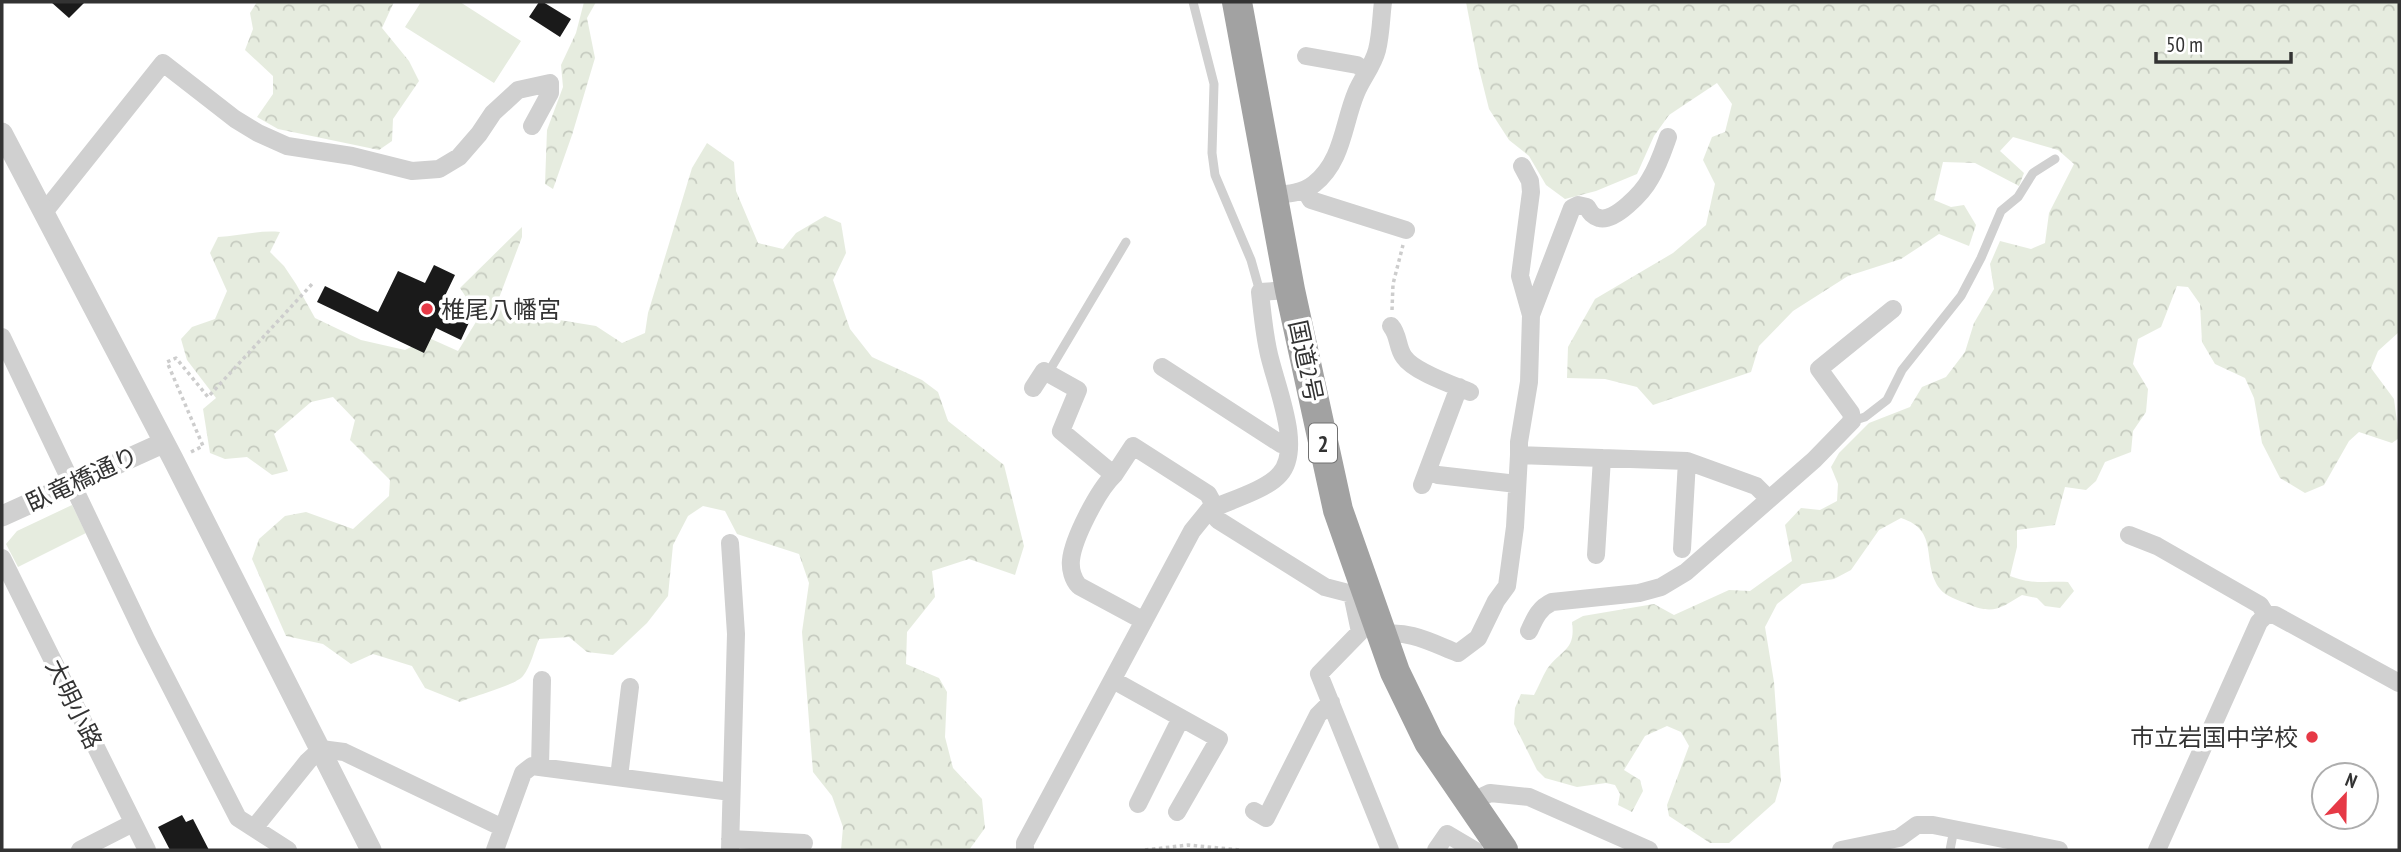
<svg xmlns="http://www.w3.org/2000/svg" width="2401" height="852" font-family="'PT Sans Narrow','Noto Sans JP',sans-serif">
  <defs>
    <pattern id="forest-crowns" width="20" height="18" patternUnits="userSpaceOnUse" patternTransform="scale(1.75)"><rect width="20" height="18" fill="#e6ecdf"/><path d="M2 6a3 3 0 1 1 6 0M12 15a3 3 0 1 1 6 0" fill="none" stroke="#c6cbc0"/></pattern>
  </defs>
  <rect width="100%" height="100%" fill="#fff"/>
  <path fill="#e6ecdf" d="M 421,2 L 460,2 L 521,41 L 494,83 L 405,27 Z
    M 72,505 L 86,533 L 18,567 L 6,544 L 17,531 Z"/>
  <path fill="url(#forest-crowns)" d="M 257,2 L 394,2 L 382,28 L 409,61 L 419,81 L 393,119 L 392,141 L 379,150 L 278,129 L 257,117 L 273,94 L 273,76 L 245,50 L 253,29 L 250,13 Z
    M 584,2 L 596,2 L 587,18 L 595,58 L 572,135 L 553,189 L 545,184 L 547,130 L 563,87 L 561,65 L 576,33 Z
    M 1466,2 L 2399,2 L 2399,332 L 2378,351 L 2371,368 L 2394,399 L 2399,438 L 2392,443 L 2359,432 L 2349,441 L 2324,485 L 2305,493 L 2280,478 L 2262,443 L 2254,398 L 2245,378 L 2215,364 L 2202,342 L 2200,304 L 2188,287 L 2177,286 L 2161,327 L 2138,339 L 2133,364 L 2148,389 L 2146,412 L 2133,431 L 2131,452 L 2105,462 L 2096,481 L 2086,490 L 2065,487 L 2055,525 L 2017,530 L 2017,547 L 2010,576 C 2033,585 2045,581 2068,582 L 2074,591 L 2060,608 L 2045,606 L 2037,598 L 2022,595 C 2001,608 1993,615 1968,604 C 1960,601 1945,596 1940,589 C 1920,562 1941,531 1901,518 L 1879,530 L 1851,570 L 1834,579 L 1802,584 L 1777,604 L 1765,627 L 1774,682 L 1781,781 L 1775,802 L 1729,843 L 1710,843 L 1669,816 L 1667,805 L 1689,746 L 1681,732 L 1667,726 L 1645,736 L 1624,770 L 1640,780 L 1643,791 L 1632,812 L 1618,805 L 1620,794 L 1615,785 L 1606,783 L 1577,787 L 1545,778 L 1537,770 L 1514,724 L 1515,708 L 1521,694 L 1534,695 C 1539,686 1542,677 1547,669 C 1561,649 1576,651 1572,622 L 1583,616 L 1654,604 L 1674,615 L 1729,590 L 1750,591 L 1792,561 L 1785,525 L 1801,508 L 1820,510 L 1837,501 L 1838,484 L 1831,467 L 1839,453 L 1869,423 L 1910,407 L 1922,387 L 1946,377 L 1965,352 L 1974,323 L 1994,289 L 1990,264 L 2000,241 L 2031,249 L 2045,243 L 2049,213 L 2074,164 L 2058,150 L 2013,137 L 2000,151 L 2024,173 L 2019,186 L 1975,163 L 1943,162 L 1934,200 L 1951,207 L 1964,205 L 1976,225 L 1969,246 L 1939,234 L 1901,259 L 1848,276 L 1793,311 L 1759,346 L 1751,372 L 1653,405 L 1637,387 L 1605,379 L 1567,378 L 1568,347 L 1595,299 L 1673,253 L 1706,225 L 1715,184 L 1703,160 L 1712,137 L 1725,132 L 1732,104 L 1717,83 L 1669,115 L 1654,136 L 1637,174 L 1596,191 L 1565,199 L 1546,185 L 1529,156 L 1509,140 L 1489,109 L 1478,65 Z
    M 707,143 L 734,162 L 736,191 L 758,243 L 783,249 L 796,233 L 825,216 L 841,223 L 846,253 L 833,280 L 850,329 L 872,357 L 922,380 L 938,392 L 948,421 L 1004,465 L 1024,546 L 1015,575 L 969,559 L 932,571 L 935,597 L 907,632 L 906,664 L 939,678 L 947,692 L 945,737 L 953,768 L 982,799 L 985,828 L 969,850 L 841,850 L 843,827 L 832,796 L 813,772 L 802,632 L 809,583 L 799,554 L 737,534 L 725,511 L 703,506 L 688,516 L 673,545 L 668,596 L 647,623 L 613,655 L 587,652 L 569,637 L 539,639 C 534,650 531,666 523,676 C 516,685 474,696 460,702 L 425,688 L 412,666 L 373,654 L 351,664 L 323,644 L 286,636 L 252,559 L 259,539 L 285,516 L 306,512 L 353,529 L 389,496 L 390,480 L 350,440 L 355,420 L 333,397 L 311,402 L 274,434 L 288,471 L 272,475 L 247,457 L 225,459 L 210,453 L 203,409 L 216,398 L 187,360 L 181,339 L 192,327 L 215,319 L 227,291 L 210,253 L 218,237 C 239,236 258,230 280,232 L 270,252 L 284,266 L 296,284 L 315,318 L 361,340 L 405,350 L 429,338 L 458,351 L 479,317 L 460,288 L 522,227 L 522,237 L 499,298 L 511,318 L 535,316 L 596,326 L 622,343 L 645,333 L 648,313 L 692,168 Z"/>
  <path fill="#1a1a1a" d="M 51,2 L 85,2 L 69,18 Z
    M 539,2 L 543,2 L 571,19 L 560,37 L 529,17 Z
    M 434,265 L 455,275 L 442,302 L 472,316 L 461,340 L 436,328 L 424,353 L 317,302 L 325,286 L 378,312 L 398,271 L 425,283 Z
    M 182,815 L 186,822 L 193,819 L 209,850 L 170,850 L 158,827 Z"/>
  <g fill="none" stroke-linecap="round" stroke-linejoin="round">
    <path stroke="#cdcdcd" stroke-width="3.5" stroke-dasharray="3.5 3.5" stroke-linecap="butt" d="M 1392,310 L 1393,284 L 1403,245
      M 191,452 L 203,446 L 167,362 L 176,358 L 208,397 L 313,283
      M 1145,850 L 1188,845 L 1240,850"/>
    <path stroke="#d0d0d0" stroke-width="9" d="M 1193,2 L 1214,84 L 1212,153 L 1215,175 L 1251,260 L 1260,292
      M 1048,373 L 1126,242
      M 1852,421 L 1865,417 L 1887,400 L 1902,370 L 1961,296 L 1981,258 L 2001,211 L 2018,197 L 2033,173 L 2055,159
      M 1950,850 L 1954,829"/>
    <path stroke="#d0d0d0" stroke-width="18" d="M 1306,56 L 1357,65 L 1367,72
      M 1305,190 L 1311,200 L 1406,230
      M 1273,195 C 1287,194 1303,193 1314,184 C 1343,161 1343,124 1356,93 C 1362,78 1373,66 1377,50 C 1381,34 1381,17 1383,2
      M 45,211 L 163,63 L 235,119 L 258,133 L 287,146 L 352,156 L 412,171 L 439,169 L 459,157 L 479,134 L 493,113 L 518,90 L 550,83 L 550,93 L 532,126
      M 1531,315 L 1572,208 L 1578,205 L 1587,207 C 1590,212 1592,216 1599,218 C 1614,223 1643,192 1650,179 C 1658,166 1663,151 1668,137
      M 1391,326 C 1399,335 1397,348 1404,357 C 1414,372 1453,385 1470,392
      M 2,337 L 146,639 L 238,818 L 288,850
      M 1162,367 L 1281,444 L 1289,446
      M 1033,388 L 1044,371 L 1078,390 L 1061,431 L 1114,475 L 1133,446 L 1208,494 L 1215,507
      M 1519,455 L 1519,442 L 1529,382 L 1531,315 L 1520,276 L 1531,192 L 1530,181 L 1522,166
      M 1429,471 L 1438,475 L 1517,484
      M 1114,475 C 1098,490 1073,539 1071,560 C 1070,569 1073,580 1079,586 L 1144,621
      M 1422,485 L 1459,387
      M 1209,510 C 1228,501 1267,490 1280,474 C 1304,447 1274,382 1268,350 C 1264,331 1262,311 1260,292 L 1290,290
      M 2129,535 L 2157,546 L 2260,605 L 2266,615
      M 1682,549 L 1687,461
      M 1596,555 L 1602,458
      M 2,558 L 147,850
      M 1352,594 L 1360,632 L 1319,674 L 1390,850
      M 1529,631 C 1535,618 1539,608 1552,602 L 1639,593 L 1661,587 L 1686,572 L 1814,460 L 1852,421 L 1851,413 L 1819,369 L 1893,309
      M 1381,635 C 1408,629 1432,643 1458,653 L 1478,638 L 1496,601 L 1507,586 L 1515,527 L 1519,455 L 1687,461 L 1756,486 L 1768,498
      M 1113,680 L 1219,739 L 1177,812
      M 540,767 L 542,680
      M 619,777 L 630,687
      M 1469,803 L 1490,793 L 1529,797 L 1649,850
      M 1138,804 L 1181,718
      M 1254,811 L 1266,818 L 1318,715 L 1331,702
      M 254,828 L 308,761 L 321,749 L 344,752 L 503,828
      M 730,839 L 804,843
      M 80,850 L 133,823
      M 495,850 L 523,773 L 532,766 L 731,792
      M 730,850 L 736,634 L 730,543
      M 1025,850 L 1025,843 L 1192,531 L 1209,510 L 1218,520 L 1325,587 L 1352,594 L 1366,594
      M 1436,850 L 1447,834 L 1474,850
      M 1841,850 L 1899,838 L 1917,825 L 1933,825 L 2059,850
      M 2157,850 L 2259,622 L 2266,615 L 2275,615 L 2399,683"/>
    <path stroke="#d0d0d0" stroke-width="21" d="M 2,133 L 173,459 L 371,850
      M 2,516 L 163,443"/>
    <path stroke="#a2a2a2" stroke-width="30" d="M 1237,2 L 1290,290 L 1338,510 L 1395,672 L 1429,742 L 1503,850"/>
  </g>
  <g fill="#e63946" stroke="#fff" stroke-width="2.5">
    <circle cx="427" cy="309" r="7"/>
    <circle cx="2312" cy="737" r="7"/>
  </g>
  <g text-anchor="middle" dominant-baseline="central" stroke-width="7" stroke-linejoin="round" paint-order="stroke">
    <rect fill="#fff" stroke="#707070" stroke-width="2" x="1309" y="423.5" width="28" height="39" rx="5"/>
    <g font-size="23" font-weight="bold" fill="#333">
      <text x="1323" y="443">2</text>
    </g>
    <g font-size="24" fill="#333" stroke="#fff" text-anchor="start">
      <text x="441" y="309">椎尾八幡宮</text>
      <text x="2298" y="737" text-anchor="end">市立岩国中学校</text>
    </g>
    <g font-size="24" fill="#333" stroke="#fff">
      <text transform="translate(1306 361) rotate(78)">国道2号</text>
      <text transform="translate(82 479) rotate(-25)">臥竜橋通り</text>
      <text transform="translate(74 704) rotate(64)">大明小路</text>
    </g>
  </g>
  <rect width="2401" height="852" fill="none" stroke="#333333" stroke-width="7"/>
  <g transform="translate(2345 796) rotate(22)"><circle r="33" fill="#ffffff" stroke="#adadad" stroke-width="2"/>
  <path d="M0-5L12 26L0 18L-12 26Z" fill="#e63946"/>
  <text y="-10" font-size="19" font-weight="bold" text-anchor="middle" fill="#333333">N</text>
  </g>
  <path d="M2156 52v10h135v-10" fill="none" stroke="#333333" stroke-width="3.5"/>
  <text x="2166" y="52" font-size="21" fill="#333333" stroke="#ffffff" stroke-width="5" paint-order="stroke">50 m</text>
</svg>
